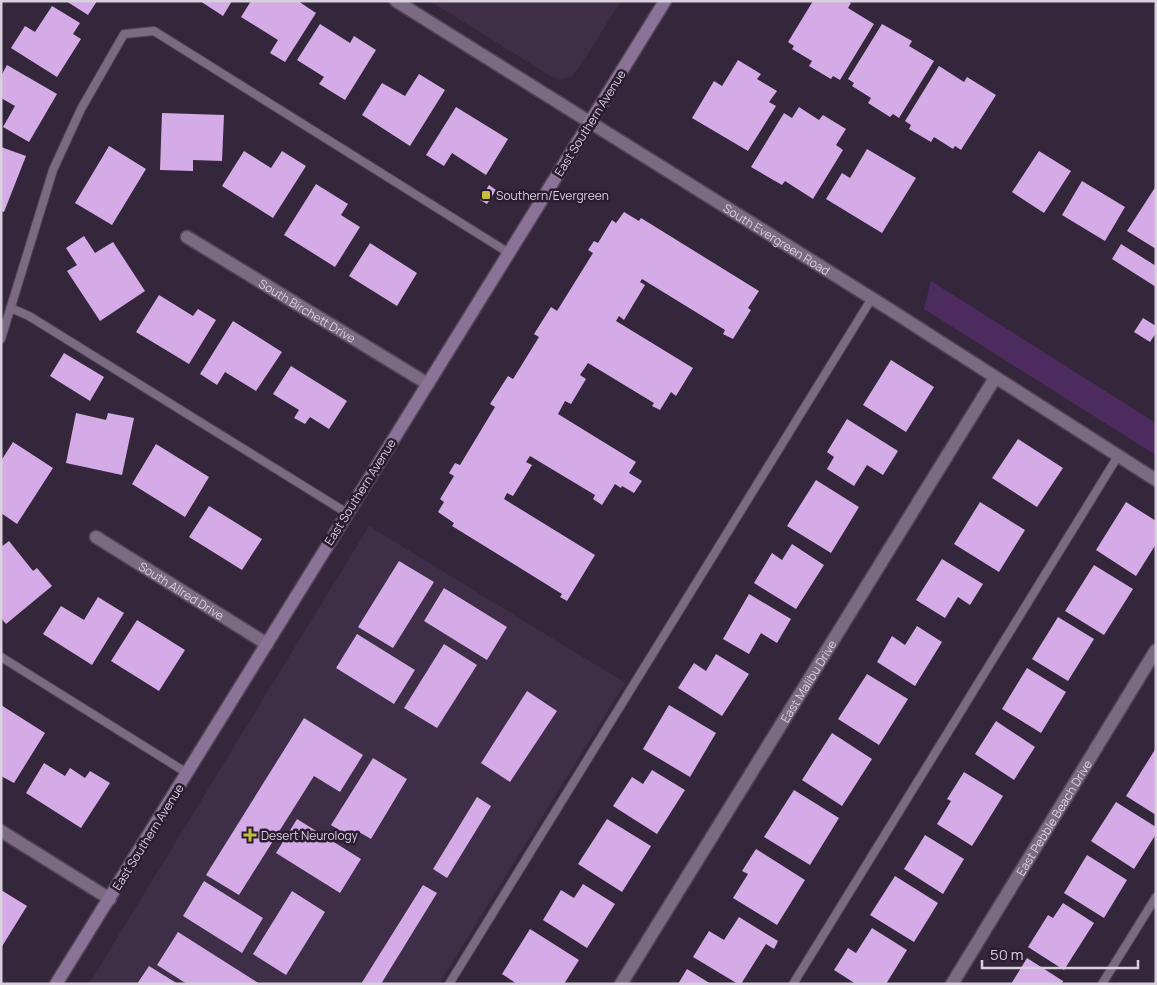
<svg xmlns="http://www.w3.org/2000/svg" width="1157" height="985" font-family="Manrope,sans-serif">
  <rect width="100%" height="100%" fill="#35273b"/>
  <path fill="#3f2e48" d="M 430,1 L 621,1 L 580,66 L 572,76 L 563,79 L 552,77 Z
    M 369,526 L 625,683 L 439,984 L 89,984 Z"/>
  <path fill="#4e2b5e" d="M 931,281 L 1156,423 L 1156,455 L 924,309 Z"/>
  <path fill="#d4abe7" d="M 66,1 L 97,1 L 88,15 Z
    M 200,1 L 232,1 L 223,16 Z
    M 251,1 L 298,1 L 316,13 L 285,62 L 270,53 L 278,40 L 241,17 Z
    M 813,1 L 848,1 L 851,3 L 848,8 L 874,24 L 840,80 L 833,76 L 831,79 L 809,66 L 812,61 L 792,49 L 794,46 L 788,42 Z
    M 52,6 L 80,23 L 73,34 L 81,39 L 57,77 L 11,48 L 25,26 L 35,32 Z
    M 320,24 L 350,43 L 354,36 L 376,50 L 345,100 L 319,84 L 324,77 L 297,60 Z
    M 882,24 L 912,41 L 909,46 L 934,61 L 899,118 L 893,114 L 890,117 L 868,103 L 871,98 L 852,86 L 854,83 L 848,79 Z
    M 738,60 L 761,74 L 757,79 L 777,91 L 769,102 L 776,106 L 748,151 L 692,118 L 714,81 L 722,86 Z
    M 7,65 L 57,94 L 29,142 L 3,127 L 15,106 L 1,98 L 1,76 Z
    M 939,66 L 964,82 L 967,77 L 996,95 L 961,150 L 955,146 L 953,149 L 934,137 L 931,142 L 909,129 L 911,125 L 905,121 Z
    M 419,74 L 445,90 L 410,146 L 362,115 L 382,83 L 405,96 Z
    M 456,107 L 508,139 L 486,175 L 452,153 L 444,166 L 426,155 Z
    M 799,107 L 819,120 L 823,115 L 846,129 L 836,145 L 843,150 L 813,199 L 785,181 L 782,185 L 751,167 L 784,113 L 792,118 Z
    M 162,113 L 224,115 L 222,161 L 193,160 L 193,171 L 160,170 Z
    M 109,146 L 146,169 L 112,225 L 75,203 Z
    M 1,147 L 26,156 L 4,212 L 1,211 Z
    M 867,149 L 916,178 L 882,233 L 826,199 L 842,173 L 850,178 Z
    M 244,151 L 271,168 L 282,151 L 306,166 L 273,218 L 222,186 Z
    M 1039,151 L 1071,171 L 1044,213 L 1012,192 Z
    M 1082,181 L 1125,207 L 1105,241 L 1062,215 Z
    M 316,184 L 348,204 L 341,215 L 360,227 L 335,267 L 284,235 Z
    M 489,185 L 496,190 L 487,204 L 480,200 Z
    M 1156,186 L 1156,249 L 1127,231 Z
    M 624,212 L 639,221 L 641,218 L 759,291 L 748,308 L 751,310 L 733,339 L 723,334 L 725,330 L 642,279 L 640,282 L 645,285 L 624,320 L 619,316 L 616,321 L 693,368 L 676,396 L 671,392 L 660,410 L 652,406 L 654,403 L 588,363 L 580,375 L 586,379 L 571,404 L 565,401 L 558,414 L 636,462 L 629,473 L 642,481 L 634,493 L 622,486 L 621,488 L 615,484 L 602,505 L 593,499 L 595,495 L 530,456 L 526,462 L 532,465 L 513,496 L 507,493 L 504,499 L 595,555 L 567,601 L 560,597 L 562,594 L 452,526 L 454,523 L 438,512 L 444,502 L 440,499 L 454,476 L 449,473 L 455,463 L 460,465 L 495,407 L 490,404 L 508,376 L 513,379 L 539,337 L 534,334 L 551,307 L 557,311 L 593,253 L 588,250 L 594,241 L 598,243 L 612,220 L 616,223 Z
    M 84,236 L 95,253 L 113,242 L 145,291 L 100,321 L 67,271 L 77,265 L 66,248 Z
    M 370,243 L 417,273 L 397,306 L 349,276 Z
    M 1121,244 L 1156,266 L 1156,287 L 1112,259 Z
    M 159,295 L 193,316 L 198,309 L 216,320 L 189,364 L 136,332 Z
    M 1143,318 L 1156,326 L 1156,333 L 1150,342 L 1134,332 Z
    M 233,321 L 282,352 L 256,391 L 225,372 L 217,385 L 200,374 Z
    M 64,353 L 104,377 L 90,401 L 50,376 Z
    M 891,360 L 934,387 L 906,432 L 863,405 Z
    M 291,366 L 347,401 L 329,429 L 310,417 L 305,424 L 294,418 L 299,410 L 273,394 Z
    M 76,413 L 106,420 L 108,413 L 134,418 L 122,475 L 66,463 Z
    M 847,419 L 898,451 L 883,475 L 867,465 L 854,486 L 827,469 L 834,457 L 827,452 Z
    M 1018,439 L 1063,468 L 1037,507 L 992,478 Z
    M 13,442 L 53,468 L 17,524 L 1,513 L 1,461 Z
    M 156,444 L 209,477 L 185,517 L 132,484 Z
    M 816,480 L 859,507 L 831,553 L 787,526 Z
    M 980,502 L 1025,530 L 999,572 L 954,544 Z
    M 1126,502 L 1156,521 L 1156,544 L 1136,576 L 1096,550 Z
    M 209,506 L 262,539 L 242,570 L 189,537 Z
    M 9,541 L 33,571 L 37,568 L 52,586 L 6,624 L 1,618 L 1,547 Z
    M 792,544 L 824,565 L 796,609 L 754,583 L 772,553 L 782,560 Z
    M 942,559 L 983,584 L 970,605 L 958,597 L 945,618 L 916,600 Z
    M 399,561 L 434,582 L 393,648 L 358,627 Z
    M 1094,565 L 1133,589 L 1104,635 L 1065,611 Z
    M 444,588 L 507,627 L 487,660 L 424,621 Z
    M 749,594 L 791,619 L 777,643 L 761,633 L 749,654 L 723,639 Z
    M 98,597 L 124,613 L 92,665 L 43,634 L 61,606 L 84,620 Z
    M 1058,617 L 1094,639 L 1068,681 L 1032,659 Z
    M 137,620 L 185,650 L 159,691 L 111,661 Z
    M 917,626 L 942,642 L 915,686 L 877,662 L 892,636 L 905,645 Z
    M 357,634 L 415,670 L 394,704 L 336,668 Z
    M 444,644 L 477,665 L 437,728 L 404,708 Z
    M 716,654 L 749,674 L 722,716 L 678,688 L 694,663 L 706,671 Z
    M 1027,668 L 1066,692 L 1041,733 L 1002,709 Z
    M 867,674 L 908,699 L 879,745 L 838,719 Z
    M 527,691 L 557,711 L 510,782 L 481,763 Z
    M 1,705 L 45,733 L 14,783 L 1,776 Z
    M 669,705 L 716,733 L 690,777 L 643,749 Z
    M 304,718 L 363,755 L 340,792 L 314,776 L 239,895 L 206,875 Z
    M 996,721 L 1035,747 L 1014,780 L 975,754 Z
    M 832,733 L 872,759 L 842,806 L 802,780 Z
    M 1156,748 L 1156,815 L 1126,796 Z
    M 373,758 L 407,779 L 371,839 L 359,832 L 355,840 L 331,825 Z
    M 44,763 L 65,776 L 70,768 L 85,778 L 90,771 L 110,783 L 81,828 L 26,793 Z
    M 652,770 L 685,790 L 657,834 L 613,806 L 632,777 L 643,784 Z
    M 964,772 L 1003,796 L 972,846 L 937,824 L 951,801 L 947,799 Z
    M 794,790 L 839,818 L 810,865 L 764,837 Z
    M 477,797 L 491,806 L 447,878 L 433,869 Z
    M 1116,802 L 1156,827 L 1156,834 L 1134,869 L 1091,841 Z
    M 297,819 L 361,859 L 340,893 L 276,853 Z
    M 607,819 L 651,846 L 622,892 L 578,864 Z
    M 925,835 L 964,859 L 943,894 L 904,869 Z
    M 756,849 L 805,880 L 777,925 L 733,898 L 748,874 L 742,871 Z
    M 1087,855 L 1127,880 L 1104,918 L 1064,893 Z
    M 895,876 L 938,903 L 914,942 L 870,915 Z
    M 204,881 L 263,918 L 242,953 L 183,916 Z
    M 583,884 L 615,904 L 587,948 L 543,920 L 561,890 L 574,898 Z
    M 423,885 L 437,893 L 381,984 L 361,984 Z
    M 1,890 L 27,906 L 1,948 Z
    M 292,891 L 325,912 L 286,975 L 253,954 Z
    M 1063,903 L 1094,923 L 1064,970 L 1028,947 L 1048,915 L 1053,918 Z
    M 739,917 L 778,941 L 774,949 L 766,944 L 741,984 L 738,984 L 693,957 L 709,931 L 724,940 Z
    M 872,928 L 907,950 L 886,984 L 856,984 L 834,970 L 848,948 L 856,953 Z
    M 530,929 L 579,960 L 564,984 L 517,984 L 502,974 Z
    M 178,932 L 260,984 L 187,984 L 157,965 Z
    M 1027,958 L 1063,981 L 1062,984 L 1011,984 Z
    M 149,966 L 178,984 L 137,984 Z
    M 687,969 L 711,984 L 678,984 Z"/>
  <g fill="none" stroke-linecap="round" stroke-linejoin="round">
    <defs>
      <path id="lane" d="M 11,308 L 29,316 L 347,513
        M 1,339 L 53,170 L 81,109 L 124,34 L 154,31 L 509,253
        M 1,657 L 187,773
        M 449,984 L 872,298
        M 793,984 L 1118,456
        M 1102,984 L 1156,897"/>
      <g id="street">
        <path id="s1" d="M 396,1 L 889,309 L 1156,480"/>
        <path id="s2" d="M 187,237 L 428,384"/>
        <path id="s3" d="M 96,537 L 267,644"/>
        <path d="M 1,831 L 110,899"/>
        <path id="s4" d="M 621,984 L 995,378"/>
        <path id="s5" d="M 952,984 L 1156,650"/>
      </g>
      <path id="secondary" d="M 56,984 L 665,1"/>
    </defs>
    <use href="#lane" stroke="#514556" stroke-width="10"/>
    <use href="#street" stroke="#514556" stroke-width="15"/>
    <use href="#secondary" stroke="#514556" stroke-width="15"/>
    <use href="#lane" stroke="#7a6a82" stroke-width="8"/>
    <use href="#street" stroke="#7a6a82" stroke-width="12"/>
    <use href="#secondary" stroke="#8b7297" stroke-width="12"/>
  </g>
  <g fill="#c6bc3c" stroke="#2b1d31" stroke-width="2">
    <rect x="481" y="190" width="10" height="10" rx="2.5"/>
    <path d="M247.5 827.5h5v5h5v5h-5v5h-5v-5h-5v-5h5z"/>
  </g>
  <g text-anchor="middle" dominant-baseline="central" stroke-width="5" stroke-linejoin="round" paint-order="stroke">
    <g font-size="12" fill="#d9d0dd" stroke="#2b1d31">
      <text transform="translate(590 123) rotate(-58)">East Southern Avenue</text>
      <text stroke="none"><textPath href="#s1" startOffset="449">South Evergreen Road</textPath></text>
      <text stroke="none"><textPath href="#s2" startOffset="141">South Birchett Drive</textPath></text>
      <text transform="translate(360 492) rotate(-58)">East Southern Avenue</text>
      <text stroke="none"><textPath href="#s3" startOffset="101">South Allred Drive</textPath></text>
      <text stroke="none"><textPath href="#s4" startOffset="356">East Malibu Drive</textPath></text>
      <text stroke="none"><textPath href="#s5" startOffset="195">East Pebble Beach Drive</textPath></text>
      <text transform="translate(148 837) rotate(-58)">East Southern Avenue</text>
    </g>
    <g font-size="12" fill="#d9d0dd" stroke="#2b1d31" text-anchor="start">
      <text x="496" y="195">Southern/Evergreen</text>
      <text x="261" y="835">Desert Neurology</text>
    </g>
  </g>
  <rect width="1157" height="985" fill="none" stroke="#d9d0dd" stroke-width="5"/>
  <path d="M982 960v8h156v-8" fill="none" stroke="#d9d0dd" stroke-width="2.5"/>
  <text x="990" y="960" font-size="15" fill="#d9d0dd" stroke="#2b1d31" stroke-width="4" paint-order="stroke">50 m</text>
</svg>
